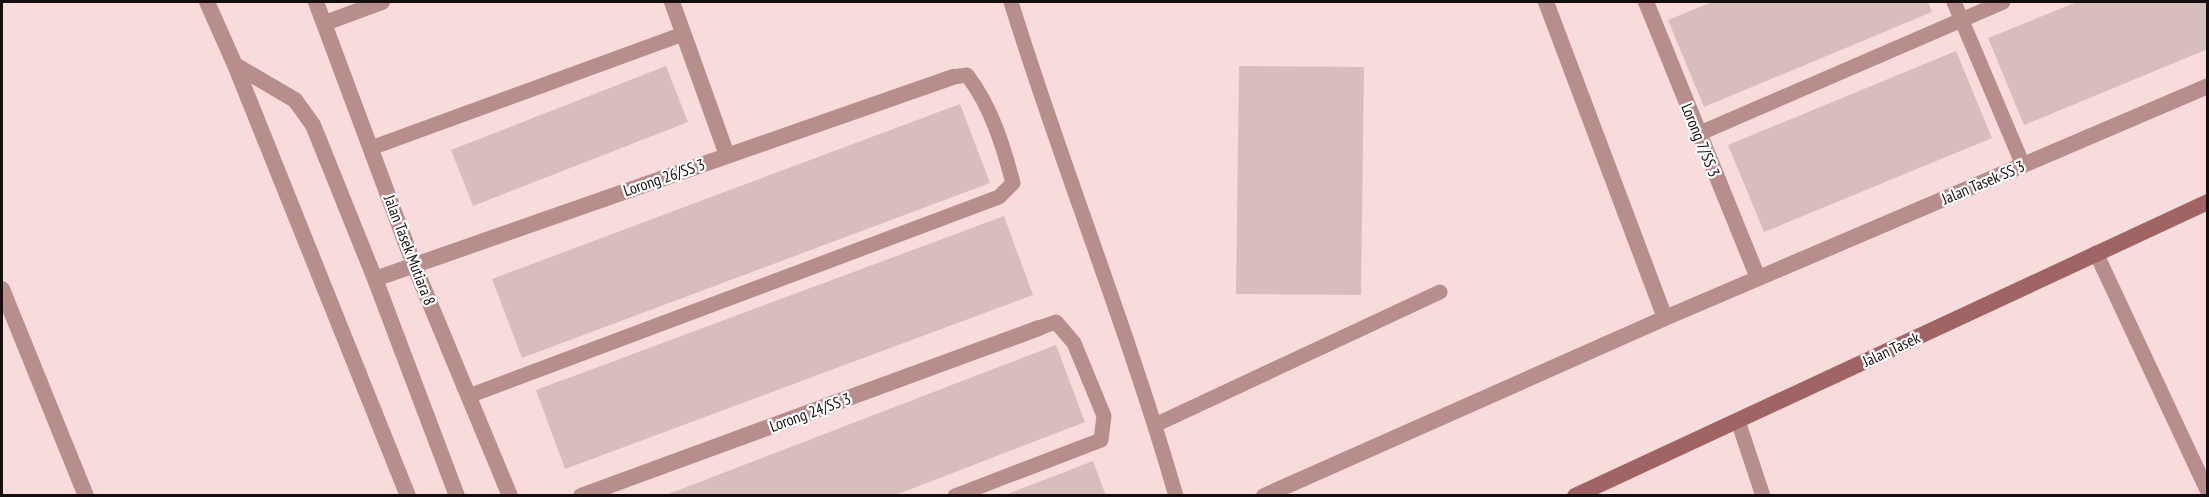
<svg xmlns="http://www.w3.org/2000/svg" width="2209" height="497" font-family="'PT Sans Narrow',sans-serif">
  <rect width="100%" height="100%" fill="#f7dcdb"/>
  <path fill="#d7bdbc" d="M 1712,2 L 1928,2 L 1932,12 L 1704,107 L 1668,20 Z
    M 2077,2 L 2208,2 L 2208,49 L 2024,125 L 1988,38 Z
    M 1956,51 L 1992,138 L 1764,232 L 1728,145 Z
    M 666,66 L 688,122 L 473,206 L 451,150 Z
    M 1239,66 L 1364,67 L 1361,295 L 1236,294 Z
    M 960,104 L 990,183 L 522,358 L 492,279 Z
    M 1004,216 L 1033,295 L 565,469 L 536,390 Z
    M 1056,345 L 1085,422 L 893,496 L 663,496 Z
    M 1093,461 L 1106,496 L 1005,496 L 1005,495 Z"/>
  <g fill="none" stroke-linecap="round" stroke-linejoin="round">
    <path stroke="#b78e8c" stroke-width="15" d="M 1011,2 C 1062,167 1128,329 1176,496
      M 1954,2 L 2023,165
      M 1698,134 L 2003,2
      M 371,148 L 683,34
      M 2096,253 L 2208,492
      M 469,396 L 999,197 L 1013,183 C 1003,145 991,106 967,75 L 953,77
      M 1738,421 L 1763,496
      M 1155,425 L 1440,292
      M 955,496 L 1101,440 L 1104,416 L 1074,343 L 1056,322 L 1039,328"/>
    <path stroke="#b78e8c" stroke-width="16" d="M 207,2 L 235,65 L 408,496
      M 316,2 L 414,265 L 510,496
      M 672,2 L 727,155
      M 1546,2 L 1665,318
      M 1646,2 L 1758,278
      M 325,23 L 382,2
      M 235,65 L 295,100 L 313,125 L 375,279 L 457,496
      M 375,279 L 953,77
      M 2,289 L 86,496
      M 581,496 L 1039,328
      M 1264,496 L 1665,318 L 2208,86"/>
    <path stroke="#9f6463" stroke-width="16" d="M 1575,496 L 2208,202"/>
  </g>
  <g text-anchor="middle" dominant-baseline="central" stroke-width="4.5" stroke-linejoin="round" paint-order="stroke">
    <g font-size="16" fill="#160e0e" stroke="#fff">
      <text transform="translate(1701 140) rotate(68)">Lorong 7/SS 3</text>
      <text transform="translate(664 177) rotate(-19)">Lorong 26/SS 3</text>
      <text transform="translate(1983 182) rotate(-23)">Jalan Tasek SS 3</text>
      <text transform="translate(410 250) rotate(69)">Jalan Tasek Mutiara 8</text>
      <text transform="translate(1891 349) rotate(-25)">Jalan Tasek</text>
      <text transform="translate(810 412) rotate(-20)">Lorong 24/SS 3</text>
    </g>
  </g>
  <rect width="2209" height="497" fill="none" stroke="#160e0e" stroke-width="6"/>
</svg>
